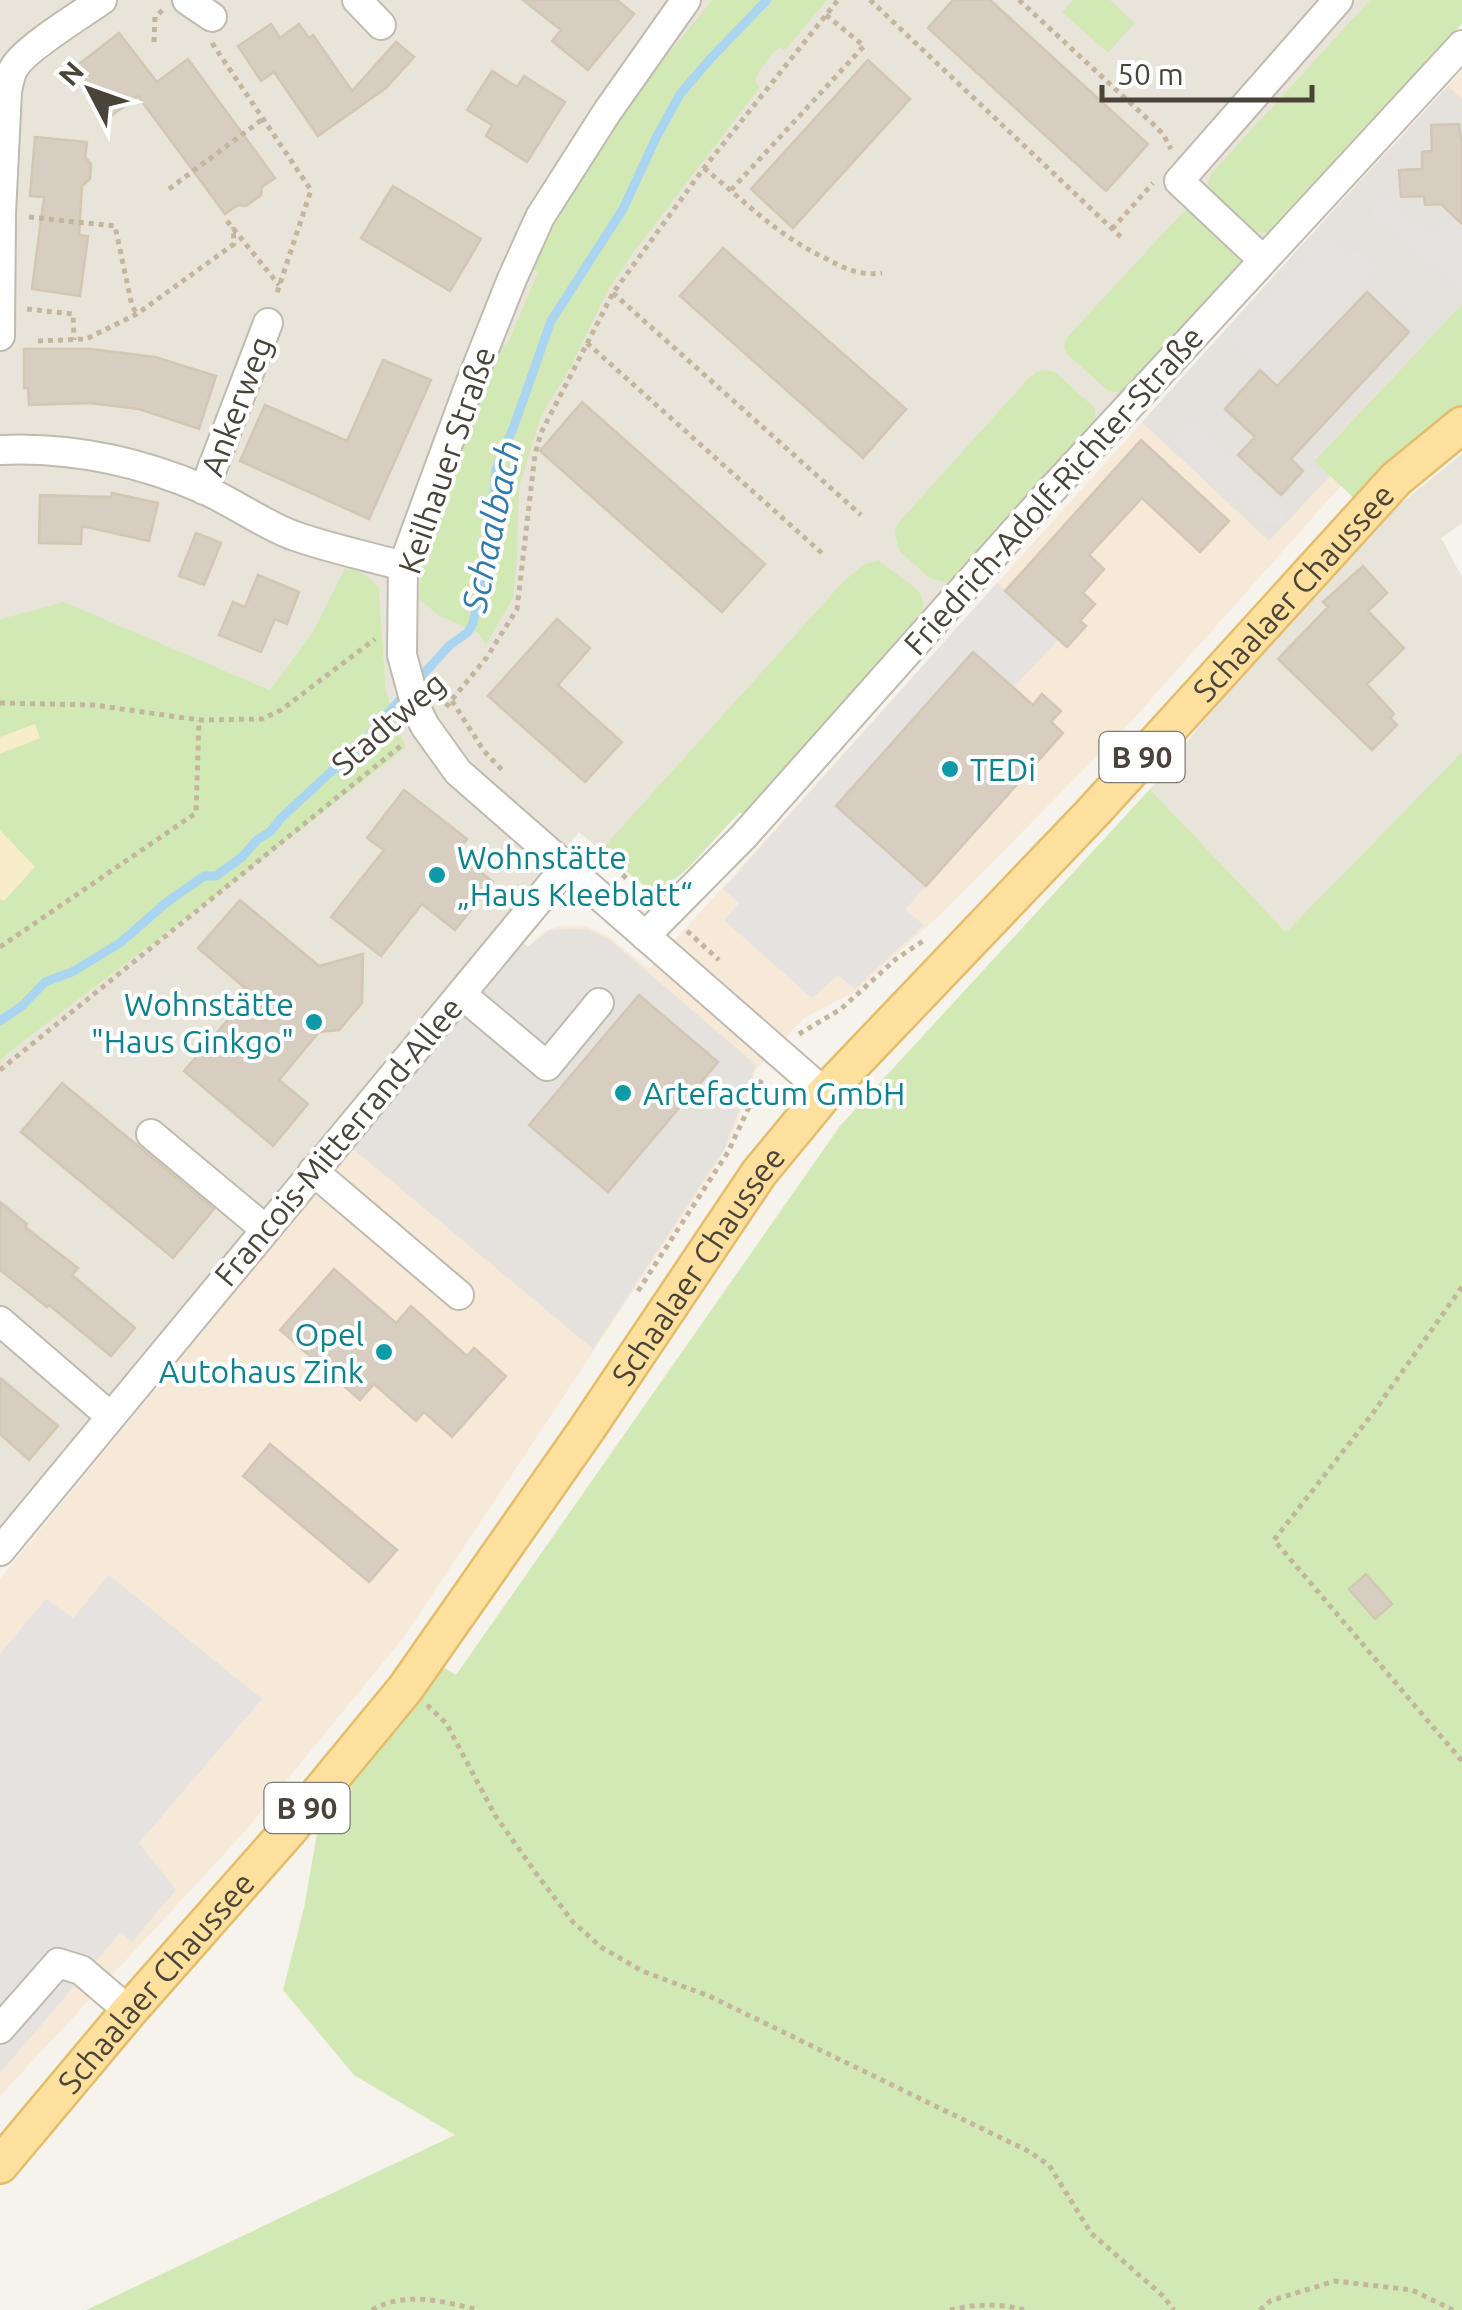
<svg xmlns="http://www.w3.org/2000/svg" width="1462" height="2310" font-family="Ubuntu,sans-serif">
  <rect width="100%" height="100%" fill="#f6f2ec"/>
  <path fill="#e9e4da" d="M 0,0 L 1462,0 L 1462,24 L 764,794 L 746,813 L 739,813 L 687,869 L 670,883 L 649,890 L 579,832 L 0,1530 L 0,1061 L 21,1043 L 226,888 L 406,748 L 386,691 L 379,588 L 345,568 L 312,633 L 270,690 L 64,603 L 0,619 Z
    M 1462,454 L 1462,523 L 1441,538 L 1462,577 L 1462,752 L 1286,932 L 1150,789 L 1257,653 L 1394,509 Z"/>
  <path fill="#f6e9d8" d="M 1462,70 L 1462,379 L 1426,402 L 1338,489 L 1127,726 L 945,910 L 858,990 L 804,1018 L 757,1069 L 731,1139 L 713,1171 L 404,1637 L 239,1838 L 0,2096 L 0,1579 L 521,942 L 528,947 L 543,932 L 561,926 L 584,926 L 607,935 L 649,969 L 1347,195 Z"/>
  <path fill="#e5e1dd" d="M 1448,86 L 1462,99 L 1462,304 L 1314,460 L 1330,476 L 1269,541 L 1142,422 L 1347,195 Z
    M 571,929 L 589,930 L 609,939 L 756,1065 L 725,1148 L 593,1349 L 352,1148 L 521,942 L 528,947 L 550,930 Z"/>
  <path fill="#d3e9b5" d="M 712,0 L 827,0 L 785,50 L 779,48 C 767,57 760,69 755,82 L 760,87 L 630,257 L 606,293 L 572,365 L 541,416 L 519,487 L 517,558 L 513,598 L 486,645 L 478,633 L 438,615 L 419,599 L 421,561 L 441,494 L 499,343 L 507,345 L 538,272 L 529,266 L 599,146 L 656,69 Z
    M 1073,0 L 1110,0 L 1135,23 L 1108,53 L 1062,12 Z
    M 1370,0 L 1462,0 L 1462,23 L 1273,230 C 1247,242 1226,208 1209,191 L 1208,184 L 1211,174 Z
    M 1196,209 L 1242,253 L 1241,260 L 1236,270 L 1125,393 L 1108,391 L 1067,354 L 1064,347 L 1067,337 L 1185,210 Z
    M 1462,304 L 1462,408 L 1357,501 L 1314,461 Z
    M 1045,370 L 1055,372 L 1095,408 L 1096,424 L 958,580 L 949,583 L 930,578 L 899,551 L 895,533 L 898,523 L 1027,380 L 1036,372 Z
    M 878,560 L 918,590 C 925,600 924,610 920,621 L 746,813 L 739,813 L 687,869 L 670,883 L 649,890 L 601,850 L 842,583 L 863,565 Z
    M 345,568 C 360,570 370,576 379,588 L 386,691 L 406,748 L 226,888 L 21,1043 L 0,1061 L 0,619 L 64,602 L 270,690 L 312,633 Z
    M 1462,752 L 1462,2310 L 86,2310 L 455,2135 L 354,2075 L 283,1990 L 304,1908 L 319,1822 L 364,1769 L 441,1666 L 456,1675 L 840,1126 L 1150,789 L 1286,932 Z"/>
  <path fill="#f8edc9" d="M 35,724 L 40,738 L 0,754 L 0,737 Z
    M 0,830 L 35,867 L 4,901 L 0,899 Z"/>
  <path fill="#e5e2e0" d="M 1383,197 L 1429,235 L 1451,213 L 1462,223 L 1462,290 L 1370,212 Z
    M 1323,235 L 1348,255 L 1354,249 L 1377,269 L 1274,383 L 1227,340 Z
    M 1189,421 L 1284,510 L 1284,523 L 1263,524 L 1171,440 Z
    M 997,583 L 1059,639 L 1013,688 L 837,806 L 926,886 L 905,910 L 924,925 L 855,989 L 838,975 L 812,998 L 724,920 L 739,903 L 723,889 Z
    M 109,1575 L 262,1699 L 139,1843 L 176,1890 L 132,1942 L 121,1932 L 0,2073 L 0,1654 L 46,1599 L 73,1618 Z"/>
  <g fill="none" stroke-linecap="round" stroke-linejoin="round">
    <path stroke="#a9d5f1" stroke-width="9" d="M 417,681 L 449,646 L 468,632 L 473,623 L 489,550 L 496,469 L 514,426 L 551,321 L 623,209 L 656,138 L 680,94 L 711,58 L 767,0
      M 0,1021 L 23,1005 L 45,982 L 72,972 L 120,943 L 167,902 L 204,876 L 216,876 L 242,857 L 257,840 L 270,832 L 281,818 L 334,769 L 351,763 L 374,729 L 406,693"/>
  </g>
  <path fill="#d7cec1" stroke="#d2c6b4" stroke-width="2.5" d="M 523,0 L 617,0 L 634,14 L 588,70 L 552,41 L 561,30 Z
    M 953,0 L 990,0 L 1148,144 L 1106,191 L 928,28 Z
    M 271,24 L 280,38 L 299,24 L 309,38 L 313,35 L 352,91 L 396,42 L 414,57 L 386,88 L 318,136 L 274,72 L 261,81 L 238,46 Z
    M 119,33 L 157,82 L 188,59 L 275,178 L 262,187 L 261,195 L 246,206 L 238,205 L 225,214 L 138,96 L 107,119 L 70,71 Z
    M 868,60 L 910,99 L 793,228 L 751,189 Z
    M 492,71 L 517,87 L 524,76 L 565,102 L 527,162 L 486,136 L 492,125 L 467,110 Z
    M 1459,124 L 1462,149 L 1462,224 L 1441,204 L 1425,205 L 1424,196 L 1401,197 L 1399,170 L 1422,169 L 1422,152 L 1432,151 L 1431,125 Z
    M 35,137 L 87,142 L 85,157 L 91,164 L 90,179 L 82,186 L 79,235 L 88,236 L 80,296 L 32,289 L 44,197 L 30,196 Z
    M 393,186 L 481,239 L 450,291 L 361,238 Z
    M 723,248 L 906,409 L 863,458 L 680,296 Z
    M 1367,292 L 1409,332 L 1291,459 L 1303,471 L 1281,495 L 1238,455 L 1255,437 L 1225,409 L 1260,370 L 1277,386 Z
    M 24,349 L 91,349 L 155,357 L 216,376 L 199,429 L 139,409 L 90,403 L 29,405 L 28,388 L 24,388 Z
    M 383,360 L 431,380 L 369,519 L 240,461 L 265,405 L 347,441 Z
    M 582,402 L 765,564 L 722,612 L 540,451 Z
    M 1141,440 L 1229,521 L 1200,552 L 1142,498 L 1089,555 L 1104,569 L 1083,593 L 1095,604 L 1080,621 L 1086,626 L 1067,647 L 1005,591 Z
    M 112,493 L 158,503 L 149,541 L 82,526 L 81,544 L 39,543 L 40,495 L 111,497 Z
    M 196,533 L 221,543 L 204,585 L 179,576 Z
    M 1363,566 L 1387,593 L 1368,611 L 1404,648 L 1367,684 L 1394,714 L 1390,718 L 1397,725 L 1372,750 L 1278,659 L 1328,607 L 1323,602 Z
    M 258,575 L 299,592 L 287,624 L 275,619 L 261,652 L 219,635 L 233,602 L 245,607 Z
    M 557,619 L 590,648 L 558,685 L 622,742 L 585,782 L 488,696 Z
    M 973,652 L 1033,705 L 1042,694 L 1061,711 L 1051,722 L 1063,733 L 926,886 L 836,806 Z
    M 404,790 L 467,839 L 456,853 L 493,882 L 455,930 L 422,904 L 381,956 L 331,917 L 384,850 L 367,838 Z
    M 240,900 L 319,966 L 363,954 L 362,1003 L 339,1030 L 319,1032 L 279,1080 L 308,1104 L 273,1146 L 184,1071 L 251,993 L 198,948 Z
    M 639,995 L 718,1062 L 608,1192 L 529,1125 Z
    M 62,1083 L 214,1209 L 173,1258 L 21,1132 Z
    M 0,1202 L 27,1224 L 25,1227 L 78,1268 L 72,1275 L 135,1328 L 111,1356 L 49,1305 L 47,1307 L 0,1270 Z
    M 334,1269 L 396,1323 L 411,1306 L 467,1356 L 474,1348 L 506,1376 L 452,1437 L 424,1412 L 416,1421 L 374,1384 L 360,1400 L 280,1330 Z
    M 0,1378 L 58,1426 L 29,1460 L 0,1434 Z
    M 270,1444 L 397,1550 L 369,1582 L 243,1476 Z
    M 1366,1574 L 1392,1604 L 1375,1619 L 1349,1589 Z"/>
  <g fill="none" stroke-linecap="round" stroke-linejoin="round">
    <defs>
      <path id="minor" d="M 187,0 L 212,17
        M 357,0 L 381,25
        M 686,0 L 607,112 L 540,217 L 512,279 L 467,392 L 403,566 L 402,655 L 417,710 L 425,726 L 458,772 L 825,1093
        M 1263,260 L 1179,181 L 1338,0
        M 0,336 L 1,214 L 7,91 C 9,83 10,74 14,68 C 24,49 82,14 102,0
        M 0,450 C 70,447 138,461 203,489 C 233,502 261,523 292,535 C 328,548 367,556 403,566
        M 204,490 L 268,323
        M 645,936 L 743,837 L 1048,494 L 1462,45
        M 461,994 L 547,1066 L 599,1003
        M 151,1134 L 265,1229
        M 313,1171 L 459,1295
        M 0,1321 L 110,1416
        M 0,1551 L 566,867
        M 0,2029 L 58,1963 L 81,1970 L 129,2011"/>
      <g id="major">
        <path id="s1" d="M 0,2165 L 129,2011 L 287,1832 L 405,1689 L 587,1429 L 759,1173 L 825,1093 L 1095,810 L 1396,479 L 1462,425"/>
      </g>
    </defs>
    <use href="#minor" stroke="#c1baae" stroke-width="32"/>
    <use href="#major" stroke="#e4bd6b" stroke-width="40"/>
    <path stroke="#c3b69f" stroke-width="5" stroke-dasharray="5 5" stroke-linecap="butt" d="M 870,0 L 1123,239
      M 1019,0 L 1152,123 L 1163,134 L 1171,149
      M 154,42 L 155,17 L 165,8
      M 212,43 L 311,190 L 276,296
      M 704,168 C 743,200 777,235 823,257 C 844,268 858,276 882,273
      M 169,189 L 263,119
      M 731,190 L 864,46 L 826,15
      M 29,217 L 115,226 L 132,306 L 137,314
      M 227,221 L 279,285
      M 1112,229 L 1153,183
      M 613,293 L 861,515
      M 27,309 L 73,314 L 74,340
      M 38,341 L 86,339 L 137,314 L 234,244 L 233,227
      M 587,343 L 824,555
      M 452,701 L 484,751 L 505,773
      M 0,703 L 94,705 L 199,720 L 262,719 L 281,710 L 375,639
      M 446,707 L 487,657 L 517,609 L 535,454 L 541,433 L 613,293 L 704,168 L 838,0
      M 600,855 L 648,897
      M 687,931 L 719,960
      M 0,947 L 196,813 L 199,720
      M 799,1034 L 841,1009 L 896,959 L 926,939
      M 0,1070 L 403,744
      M 1462,1287 L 1373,1413 L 1274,1540 L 1462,1761
      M 638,1291 L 728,1152 L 763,1077
      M 427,1705 L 446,1723 L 495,1815 L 538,1876 L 573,1922 L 601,1947 L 642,1971 L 709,1996 L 1028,2151 L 1049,2165 L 1091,2233 L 1163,2296 L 1174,2310
      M 372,2310 C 405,2291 443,2301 478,2310
      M 950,2310 C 974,2304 1000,2303 1024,2310
      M 1260,2310 L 1270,2301 L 1335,2281 L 1412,2290 L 1453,2310"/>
    <use href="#minor" stroke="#fff" stroke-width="28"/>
    <use href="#major" stroke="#fde09d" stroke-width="35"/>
  </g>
  <g fill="#0f9aa8" stroke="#fff" stroke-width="4">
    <circle cx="950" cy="769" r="10"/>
    <circle cx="437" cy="875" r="10"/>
    <circle cx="314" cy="1022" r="10"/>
    <circle cx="623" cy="1093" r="10"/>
    <circle cx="384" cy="1352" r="10"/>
  </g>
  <g text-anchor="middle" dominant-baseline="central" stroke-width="8" stroke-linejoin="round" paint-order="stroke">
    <g fill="#fff" stroke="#807b74" stroke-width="2.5">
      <rect x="1099.5" y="732" width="85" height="50" rx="8"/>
      <rect x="264.5" y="1783" width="85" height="50" rx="8"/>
    </g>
    <g font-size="30" font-weight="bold" fill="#4a4339">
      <text x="1142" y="757">B 90</text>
      <text x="307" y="1808">B 90</text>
    </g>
    <g font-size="32" fill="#4a4339" stroke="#fff">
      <text transform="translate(236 406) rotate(-69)">Ankerweg</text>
      <text transform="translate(446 460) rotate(-71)">Keilhauer Straße</text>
      <text transform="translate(1053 490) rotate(-48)">Friedrich-Adolf-Richter-Straße</text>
      <text stroke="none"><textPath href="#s1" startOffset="2040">Schaalaer Chaussee</textPath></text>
      <text transform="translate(388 723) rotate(-41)">Stadtweg</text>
      <text transform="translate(338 1141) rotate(-50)">Francois-Mitterrand-Allee</text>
      <text stroke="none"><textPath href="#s1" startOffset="1140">Schaalaer Chaussee</textPath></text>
      <text stroke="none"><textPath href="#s1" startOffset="240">Schaalaer Chaussee</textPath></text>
    </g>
    <g font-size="32" fill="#0d838f" stroke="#fff" text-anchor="start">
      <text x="970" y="769">TEDi</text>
      <text x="457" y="857">Wohnstätte<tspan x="457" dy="37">„Haus Kleeblatt“</tspan></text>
      <text x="294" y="1004" text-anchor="end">Wohnstätte<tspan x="294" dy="37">"Haus Ginkgo"</tspan></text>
      <text x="643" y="1093">Artefactum GmbH</text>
      <text x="364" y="1334" text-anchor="end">Opel<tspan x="364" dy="37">Autohaus Zink</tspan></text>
    </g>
    <g font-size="35" font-style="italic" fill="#2f7baf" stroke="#fff">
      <text transform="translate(491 526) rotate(-78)">Schaalbach</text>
    </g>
  </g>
  <g transform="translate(90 90) rotate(311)" stroke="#ffffff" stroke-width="8" paint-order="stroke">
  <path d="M0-8L18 38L0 25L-18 38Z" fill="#4a4339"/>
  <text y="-15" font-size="28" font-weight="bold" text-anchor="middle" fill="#4a4339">N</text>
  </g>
  <path d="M1102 85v15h210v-15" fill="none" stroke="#4a4339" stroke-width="5"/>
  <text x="1117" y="85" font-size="30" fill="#4a4339" stroke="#ffffff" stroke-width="8" paint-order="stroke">50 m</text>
</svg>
